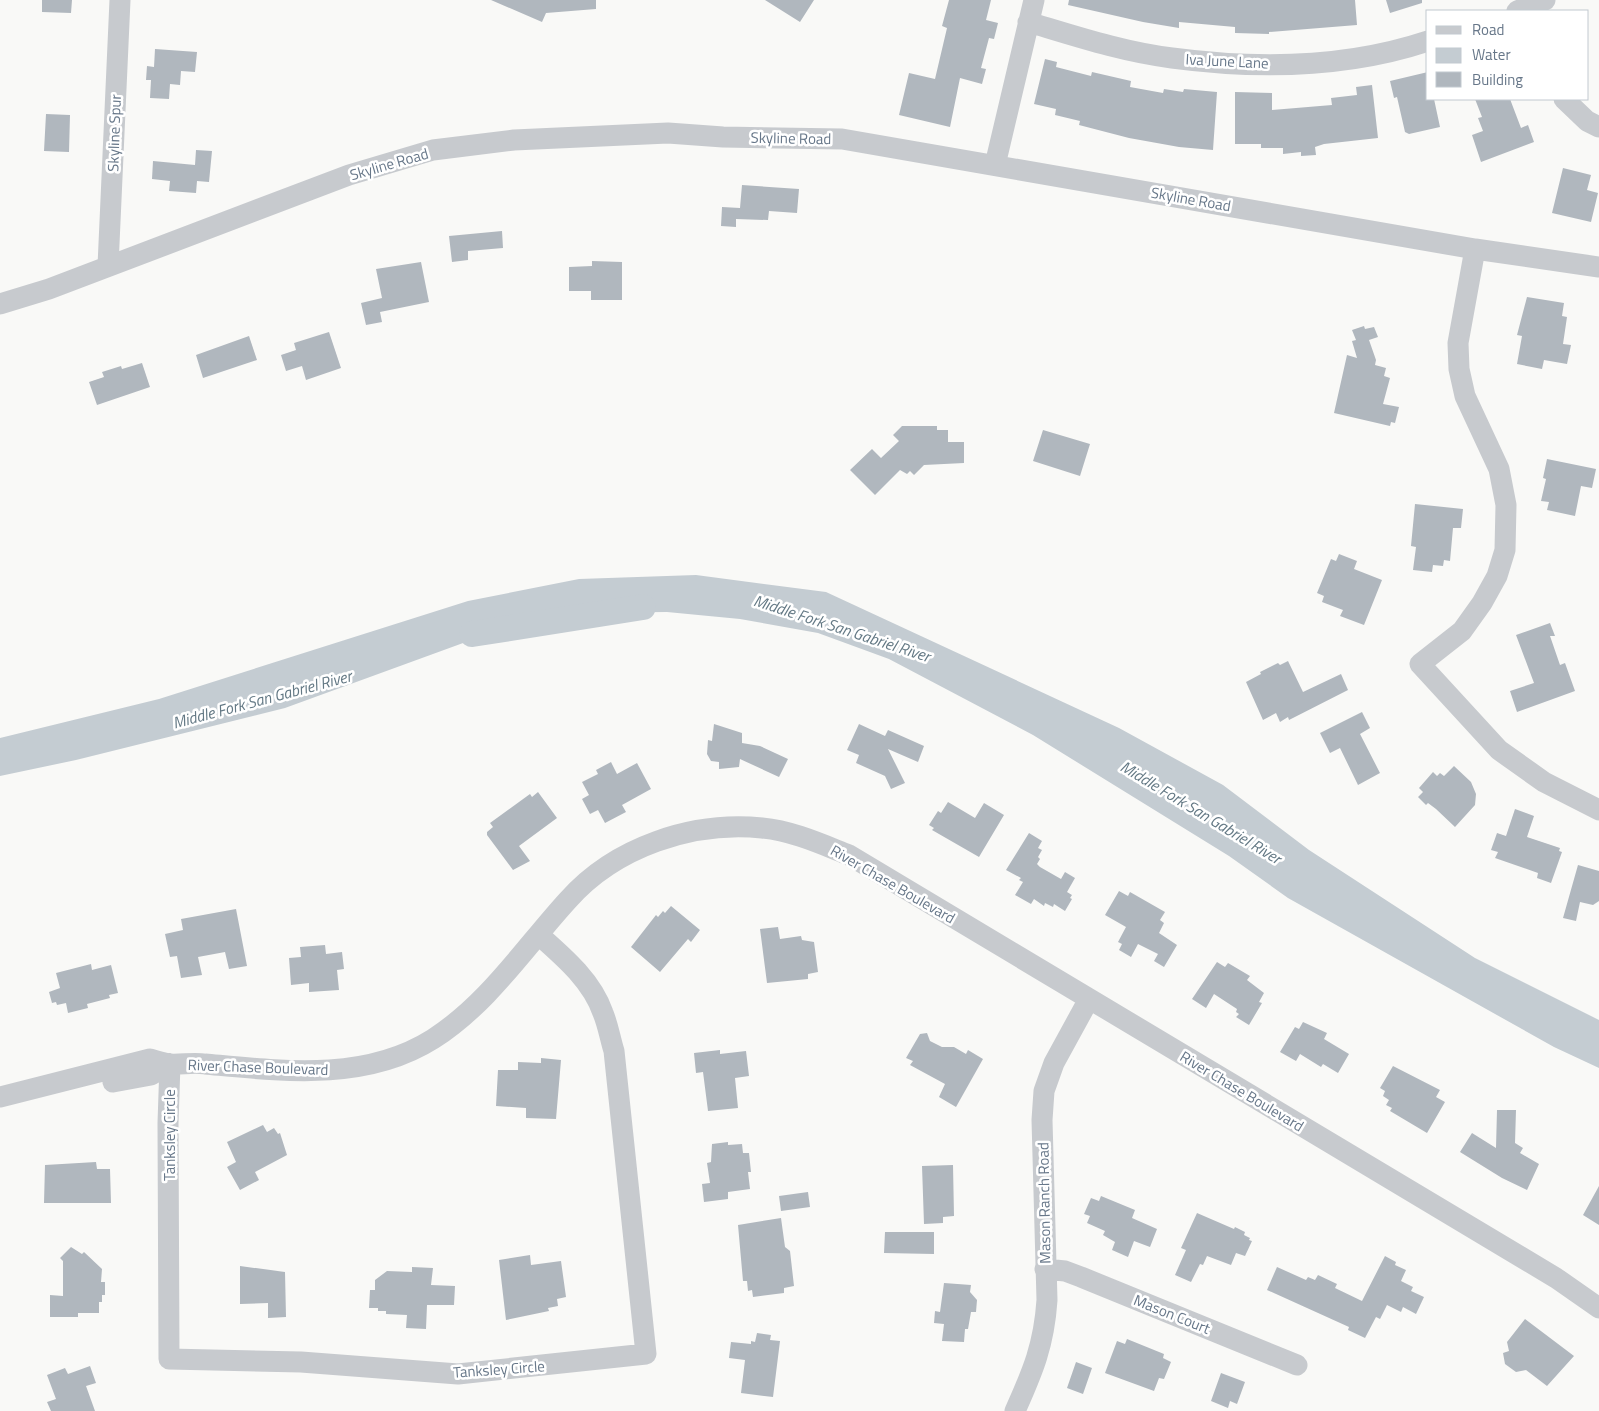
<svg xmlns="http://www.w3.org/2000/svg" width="1599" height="1411" font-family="'Titillium Web',sans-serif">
  <rect width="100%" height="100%" fill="#f9f9f7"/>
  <path fill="#c4ccd2" d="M 696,575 L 826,592 L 1119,728 L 1223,785 L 1309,850 L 1475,958 L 1599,1020 L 1599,1068 L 1554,1047 L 1288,898 L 1229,856 L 1033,735 L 889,659 L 818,633 L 740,619 L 667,612 L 571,613 L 496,631 L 285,708 L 76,760 L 0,776 L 0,738 L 159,699 L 468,601 L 579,579 Z"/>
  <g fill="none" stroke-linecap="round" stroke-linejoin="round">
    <path stroke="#c4ccd2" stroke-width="26" d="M 472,634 L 643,607"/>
  </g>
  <path fill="#b0b7be" d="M 42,0 L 72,0 L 71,13 L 42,12 Z
    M 491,0 L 596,0 L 596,9 L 546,13 L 542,22 Z
    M 765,0 L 814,0 L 800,22 Z
    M 949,0 L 991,0 L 986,20 L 998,23 L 994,39 L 989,38 L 981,68 L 986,69 L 982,84 L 960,78 L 950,127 L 899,115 L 909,73 L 935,79 L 947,28 L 942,26 Z
    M 1069,0 L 1355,0 L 1357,25 L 1269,32 L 1269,34 L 1235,33 L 1235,27 L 1179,22 L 1179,28 L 1143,22 L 1068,5 Z
    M 1386,0 L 1422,0 L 1422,3 L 1390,13 Z
    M 155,49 L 197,52 L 195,72 L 181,71 L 180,85 L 170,84 L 169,99 L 150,98 L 151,80 L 146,80 L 147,66 L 154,67 Z
    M 1045,59 L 1057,62 L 1056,67 L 1091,76 L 1092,72 L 1131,81 L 1130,87 L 1163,93 L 1164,89 L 1183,92 L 1184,89 L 1217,92 L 1213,150 L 1179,147 L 1129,138 L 1079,125 L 1080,121 L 1055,115 L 1056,109 L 1034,104 Z
    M 1428,72 L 1428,99 L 1434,99 L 1440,127 L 1409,134 L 1405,132 L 1397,97 L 1394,98 L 1390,81 Z
    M 1372,85 L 1378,138 L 1324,144 L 1315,147 L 1316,155 L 1301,156 L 1301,152 L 1283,154 L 1283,148 L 1261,148 L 1261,144 L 1235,144 L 1235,92 L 1272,93 L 1272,110 L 1332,105 L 1331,98 L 1357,95 L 1356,87 Z
    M 1475,99 L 1510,99 L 1521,128 L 1528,125 L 1534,142 L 1481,162 L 1472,135 L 1483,131 L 1478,118 L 1482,117 Z
    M 46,114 L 70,115 L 69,152 L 44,151 Z
    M 196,150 L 212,151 L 209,182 L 197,181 L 196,193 L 169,191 L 170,181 L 152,179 L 153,161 L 195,165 Z
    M 1563,168 L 1591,175 L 1587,190 L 1598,193 L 1591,222 L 1552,213 Z
    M 742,185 L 799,189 L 797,213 L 769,211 L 768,220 L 736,219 L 736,227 L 721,226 L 722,207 L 740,208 Z
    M 502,231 L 503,248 L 468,251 L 468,260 L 452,262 L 449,236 Z
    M 592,261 L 622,262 L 622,300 L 591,300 L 591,291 L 569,291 L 569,267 L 592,266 Z
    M 421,262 L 429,302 L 380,312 L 382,322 L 366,325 L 361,303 L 382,298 L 376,269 Z
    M 1527,297 L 1564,303 L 1562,316 L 1567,317 L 1563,344 L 1571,345 L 1567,364 L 1544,360 L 1542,369 L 1517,364 L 1522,336 L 1517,335 Z
    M 1364,326 L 1365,329 L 1374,327 L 1378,337 L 1369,340 L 1376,360 L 1375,365 L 1386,368 L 1384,376 L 1390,378 L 1383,404 L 1399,407 L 1395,423 L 1391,422 L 1390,426 L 1334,413 L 1347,355 L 1357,358 L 1352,341 L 1356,340 L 1352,330 Z
    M 329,332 L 341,368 L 306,380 L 302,366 L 286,371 L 281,355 L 296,350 L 294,343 Z
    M 249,336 L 257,360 L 203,378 L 196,355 Z
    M 142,363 L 150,387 L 97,405 L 89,382 L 104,377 L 102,372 L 121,366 L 122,369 Z
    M 902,426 L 937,426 L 937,430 L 948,430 L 948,442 L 964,442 L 964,463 L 924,465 L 914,475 L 910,471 L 907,474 L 900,470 L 875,495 L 850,470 L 872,449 L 881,458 L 899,441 L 893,435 Z
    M 1043,430 L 1090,444 L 1080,476 L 1033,461 Z
    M 1547,459 L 1596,469 L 1592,488 L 1581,486 L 1575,516 L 1547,510 L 1549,502 L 1541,501 L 1546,479 L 1543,478 Z
    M 1415,504 L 1463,509 L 1461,528 L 1453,528 L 1450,561 L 1444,560 L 1443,566 L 1433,565 L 1432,572 L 1413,570 L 1416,547 L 1411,546 Z
    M 1339,554 L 1357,561 L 1354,569 L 1382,580 L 1364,625 L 1340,616 L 1343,610 L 1322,602 L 1324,596 L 1317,593 L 1331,559 L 1336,561 Z
    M 1550,623 L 1555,636 L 1550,636 L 1560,665 L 1565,663 L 1575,691 L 1517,712 L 1510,691 L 1534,683 L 1516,635 Z
    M 1288,661 L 1303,692 L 1341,674 L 1348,690 L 1289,720 L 1288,717 L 1280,722 L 1276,713 L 1263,720 L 1246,682 L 1261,674 L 1260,672 L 1278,663 L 1280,665 Z
    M 1362,712 L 1370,728 L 1360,734 L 1380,773 L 1358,785 L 1340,748 L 1330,753 L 1320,733 Z
    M 714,724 L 742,733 L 742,743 L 760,746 L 788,759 L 779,777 L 740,759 L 739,767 L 719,769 L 719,762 L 711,761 L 707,754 L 708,740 L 712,741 Z
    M 859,724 L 885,736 L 888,730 L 924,746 L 918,762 L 888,749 L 905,783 L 891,789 L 885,776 L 856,763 L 859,755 L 847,750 Z
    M 611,762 L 617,774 L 637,763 L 651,789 L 622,805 L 626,812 L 605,823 L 598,810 L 590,814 L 582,799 L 589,795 L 582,782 L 598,774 L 596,770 Z
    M 1454,766 L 1471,782 L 1476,794 L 1475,805 L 1455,827 L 1436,809 L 1428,803 L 1426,805 L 1418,797 L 1423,792 L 1419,788 L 1433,772 L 1437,776 L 1440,773 L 1444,776 Z
    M 538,792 L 557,818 L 519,846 L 530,861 L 513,870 L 487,835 L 487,832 L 493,827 L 490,823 L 530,794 L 532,797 Z
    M 948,802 L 975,818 L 984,803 L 1004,815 L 979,857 L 932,830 L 934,828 L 929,825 L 938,811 L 941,813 Z
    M 1515,809 L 1534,816 L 1527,837 L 1560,848 L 1559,851 L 1562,852 L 1551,883 L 1537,878 L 1538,873 L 1495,858 L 1498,852 L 1491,850 L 1497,833 L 1506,836 Z
    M 1029,833 L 1042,841 L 1038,848 L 1042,850 L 1038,857 L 1040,859 L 1037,864 L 1040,867 L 1061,879 L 1065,872 L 1075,878 L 1067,892 L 1072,895 L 1070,898 L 1072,899 L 1065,911 L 1054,904 L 1053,907 L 1045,903 L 1044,906 L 1034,899 L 1031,904 L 1015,895 L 1023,882 L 1019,880 L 1021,878 L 1006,870 Z
    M 1578,865 L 1599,871 L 1599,901 L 1593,905 L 1580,902 L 1576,921 L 1563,918 Z
    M 1119,891 L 1128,896 L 1130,892 L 1165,912 L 1160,920 L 1164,923 L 1159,933 L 1177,945 L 1164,967 L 1154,961 L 1158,954 L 1138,944 L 1131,957 L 1119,950 L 1122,944 L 1118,942 L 1126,927 L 1105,915 Z
    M 671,906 L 700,930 L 691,942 L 688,939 L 660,972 L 631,947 L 656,915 L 658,917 L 663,911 L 665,913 Z
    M 236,909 L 247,966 L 229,969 L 225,952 L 198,957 L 202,975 L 181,978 L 177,956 L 170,957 L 165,934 L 183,930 L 181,919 Z
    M 778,927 L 780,939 L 801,936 L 802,940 L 814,942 L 818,972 L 808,974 L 808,979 L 767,983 L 760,929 Z
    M 325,945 L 326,954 L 342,952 L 344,969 L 337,970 L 339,990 L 309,992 L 309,983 L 291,985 L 289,958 L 301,957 L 300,947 Z
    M 1217,962 L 1225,967 L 1228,963 L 1250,976 L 1247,980 L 1264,993 L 1259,1002 L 1262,1003 L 1249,1025 L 1236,1017 L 1239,1014 L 1236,1012 L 1237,1009 L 1214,994 L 1206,1008 L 1192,999 Z
    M 91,964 L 92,970 L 111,965 L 118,993 L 109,995 L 110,998 L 87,1004 L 88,1008 L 68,1013 L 66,1003 L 57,1005 L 56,1002 L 52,1003 L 49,992 L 60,988 L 56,973 Z
    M 1303,1022 L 1327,1033 L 1324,1039 L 1349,1054 L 1338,1073 L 1323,1064 L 1321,1067 L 1300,1054 L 1296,1061 L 1280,1052 L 1295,1027 L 1299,1029 Z
    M 927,1033 L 930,1041 L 942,1047 L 954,1047 L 966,1054 L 968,1050 L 983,1059 L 956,1107 L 939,1097 L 945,1084 L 910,1065 L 913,1061 L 906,1058 L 920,1034 Z
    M 720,1050 L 720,1054 L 746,1051 L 749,1076 L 735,1078 L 738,1108 L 708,1111 L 703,1072 L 696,1073 L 694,1053 Z
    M 541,1058 L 561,1060 L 556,1119 L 526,1118 L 526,1108 L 496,1106 L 498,1070 L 518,1070 L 518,1062 L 541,1063 Z
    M 1393,1066 L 1440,1090 L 1436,1097 L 1445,1102 L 1427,1133 L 1390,1111 L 1392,1108 L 1386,1105 L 1389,1100 L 1383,1096 L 1385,1091 L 1380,1088 Z
    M 1497,1110 L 1516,1110 L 1515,1143 L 1523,1148 L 1520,1153 L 1539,1164 L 1527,1190 L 1502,1178 L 1460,1152 L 1472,1133 L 1496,1148 Z
    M 263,1125 L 267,1132 L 274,1128 L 278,1134 L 280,1133 L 287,1155 L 255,1172 L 259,1180 L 240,1190 L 227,1167 L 236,1162 L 227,1142 Z
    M 728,1142 L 728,1145 L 742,1144 L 743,1153 L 749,1153 L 751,1172 L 748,1172 L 750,1189 L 728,1192 L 728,1199 L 704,1202 L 702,1184 L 710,1183 L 707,1163 L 711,1162 L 712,1144 Z
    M 96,1162 L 97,1169 L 110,1169 L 111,1203 L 44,1203 L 45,1165 Z
    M 953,1165 L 954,1216 L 943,1217 L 943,1223 L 924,1224 L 922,1166 Z
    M 1599,1186 L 1599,1225 L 1583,1215 Z
    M 808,1192 L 810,1207 L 781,1211 L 779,1196 Z
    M 1101,1196 L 1135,1210 L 1132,1218 L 1157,1229 L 1150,1247 L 1134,1241 L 1128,1257 L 1112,1250 L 1115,1242 L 1103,1235 L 1105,1231 L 1087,1223 L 1090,1216 L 1084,1214 L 1091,1198 L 1099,1201 Z
    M 1197,1213 L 1234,1229 L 1235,1227 L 1245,1232 L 1244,1235 L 1250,1238 L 1249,1240 L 1252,1241 L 1245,1256 L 1236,1253 L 1231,1265 L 1207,1256 L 1203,1265 L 1200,1264 L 1191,1282 L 1175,1275 L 1186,1250 L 1181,1248 Z
    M 781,1218 L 785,1247 L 790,1251 L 794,1286 L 784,1288 L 784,1293 L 753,1297 L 752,1290 L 748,1291 L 747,1281 L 743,1281 L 738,1225 Z
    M 885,1232 L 934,1232 L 934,1254 L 884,1253 Z
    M 71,1247 L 82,1254 L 84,1252 L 102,1269 L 101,1282 L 105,1282 L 105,1295 L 102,1295 L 102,1302 L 99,1302 L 99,1313 L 78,1313 L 78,1317 L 50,1317 L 50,1295 L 63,1296 L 63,1261 L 60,1258 Z
    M 530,1255 L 531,1265 L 561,1261 L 566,1297 L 557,1299 L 558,1306 L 548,1308 L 549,1311 L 506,1320 L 499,1260 Z
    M 1385,1256 L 1396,1262 L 1395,1265 L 1406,1270 L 1401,1281 L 1413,1287 L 1411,1291 L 1424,1297 L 1416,1314 L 1403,1307 L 1401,1312 L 1387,1305 L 1380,1319 L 1376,1317 L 1365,1338 L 1348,1330 L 1349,1327 L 1267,1290 L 1277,1267 L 1306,1280 L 1308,1277 L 1315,1280 L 1318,1275 L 1337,1284 L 1335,1288 L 1362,1301 Z
    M 240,1266 L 285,1272 L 286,1317 L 268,1318 L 268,1303 L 240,1304 Z
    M 412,1267 L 433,1268 L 431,1285 L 455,1286 L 454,1305 L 427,1305 L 426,1329 L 406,1328 L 407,1315 L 386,1314 L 386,1311 L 378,1311 L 378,1308 L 369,1308 L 370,1290 L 375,1290 L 375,1280 L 387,1271 L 412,1272 Z
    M 944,1283 L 971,1285 L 970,1292 L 977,1300 L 976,1312 L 971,1312 L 968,1329 L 965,1329 L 964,1342 L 942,1341 L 944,1324 L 934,1323 L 935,1311 L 940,1312 Z
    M 1525,1319 L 1574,1356 L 1547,1386 L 1526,1370 L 1516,1372 L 1505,1364 L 1503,1353 L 1509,1351 L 1507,1342 Z
    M 757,1333 L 771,1335 L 770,1340 L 780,1341 L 773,1397 L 741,1393 L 745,1360 L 729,1358 L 731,1342 L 751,1344 L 751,1341 L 755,1342 Z
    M 1127,1339 L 1164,1354 L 1163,1358 L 1171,1362 L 1164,1379 L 1159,1378 L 1154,1391 L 1105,1373 L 1117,1341 L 1125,1344 Z
    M 1076,1362 L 1092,1368 L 1083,1394 L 1067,1388 Z
    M 90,1366 L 96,1383 L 86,1386 L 95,1411 L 51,1411 L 47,1402 L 56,1399 L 47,1375 L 65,1368 L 68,1374 Z
    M 1221,1373 L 1245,1382 L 1237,1404 L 1230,1401 L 1228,1408 L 1211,1401 Z"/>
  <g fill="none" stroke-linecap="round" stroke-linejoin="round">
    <path stroke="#c7cace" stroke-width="21" d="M 1517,11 L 1545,0
      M 1028,22 C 1075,36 1123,52 1172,58 C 1255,69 1347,68 1428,41
      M 1564,99 L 1587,121 L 1599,127
      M 995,165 L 1034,0
      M 1475,249 L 1458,343 L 1459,369 L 1465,396 L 1499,469 L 1506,505 L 1505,550 L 1497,576 L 1482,603 L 1462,631 L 1420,664 L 1499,750 L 1544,782 L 1599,810
      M 108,266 L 120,0
      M 0,304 L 49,289 L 349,175 L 433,150 L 514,140 L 668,133 L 723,137 L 842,139 L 1475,249 L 1599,267
      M 170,1064 L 168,1123 L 169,1359 L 301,1362 L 458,1374 L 646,1354 L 614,1051 C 610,1038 608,1025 603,1013 C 592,981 564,957 539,935
      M 113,1082 L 151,1075 L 170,1064
      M 0,1097 L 150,1059 C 156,1061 163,1063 169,1064 C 181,1065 193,1062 205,1064 C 282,1071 365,1082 433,1039 C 488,1004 525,947 568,900 C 615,847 692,821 762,828 C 793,831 821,844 849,855 L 1556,1278 L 1599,1308
      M 1045,1269 L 1065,1271 L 1081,1277 L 1297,1365
      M 1015,1411 C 1033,1371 1044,1345 1047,1300 L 1042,1120 L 1044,1091 L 1054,1063 L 1089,999"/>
  </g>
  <g text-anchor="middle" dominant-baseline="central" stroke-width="5" stroke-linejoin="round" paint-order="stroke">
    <g font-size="15" fill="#677789" stroke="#fff">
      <text transform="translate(1227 61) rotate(3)">Iva June Lane</text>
      <text transform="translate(114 133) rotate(-88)">Skyline Spur</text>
      <text transform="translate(791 138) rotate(1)">Skyline Road</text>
      <text transform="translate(389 164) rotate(-16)">Skyline Road</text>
      <text transform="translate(1191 199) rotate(10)">Skyline Road</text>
      <text transform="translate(893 884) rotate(30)">River Chase Boulevard</text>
      <text transform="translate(258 1067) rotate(2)">River Chase Boulevard</text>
      <text transform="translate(1242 1091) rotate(31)">River Chase Boulevard</text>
      <text transform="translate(169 1135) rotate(-90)">Tanksley Circle</text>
      <text transform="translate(1044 1203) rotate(-91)">Mason Ranch Road</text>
      <text transform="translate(1172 1314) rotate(22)">Mason Court</text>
      <text transform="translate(499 1369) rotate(-4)">Tanksley Circle</text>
    </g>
    <g font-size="16" font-style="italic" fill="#637884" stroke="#fff">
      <text transform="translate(842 628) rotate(18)">Middle Fork San Gabriel River</text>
      <text transform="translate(262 699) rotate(-15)">Middle Fork San Gabriel River</text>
      <text transform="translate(1201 812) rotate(31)">Middle Fork San Gabriel River</text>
    </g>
  </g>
  <rect x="1426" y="10" width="162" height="90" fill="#ffffff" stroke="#c2c9d0"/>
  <rect x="1436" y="26" width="25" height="8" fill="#c7cace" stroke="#c2c9d0"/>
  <text x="1472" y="35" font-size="15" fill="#677789">Road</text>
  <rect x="1436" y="48" width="25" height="15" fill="#c4ccd2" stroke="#c2c9d0"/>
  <text x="1472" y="60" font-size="15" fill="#677789">Water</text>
  <rect x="1436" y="72" width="25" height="15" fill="#b0b7be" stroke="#c2c9d0"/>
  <text x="1472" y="85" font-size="15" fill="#677789">Building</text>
</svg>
